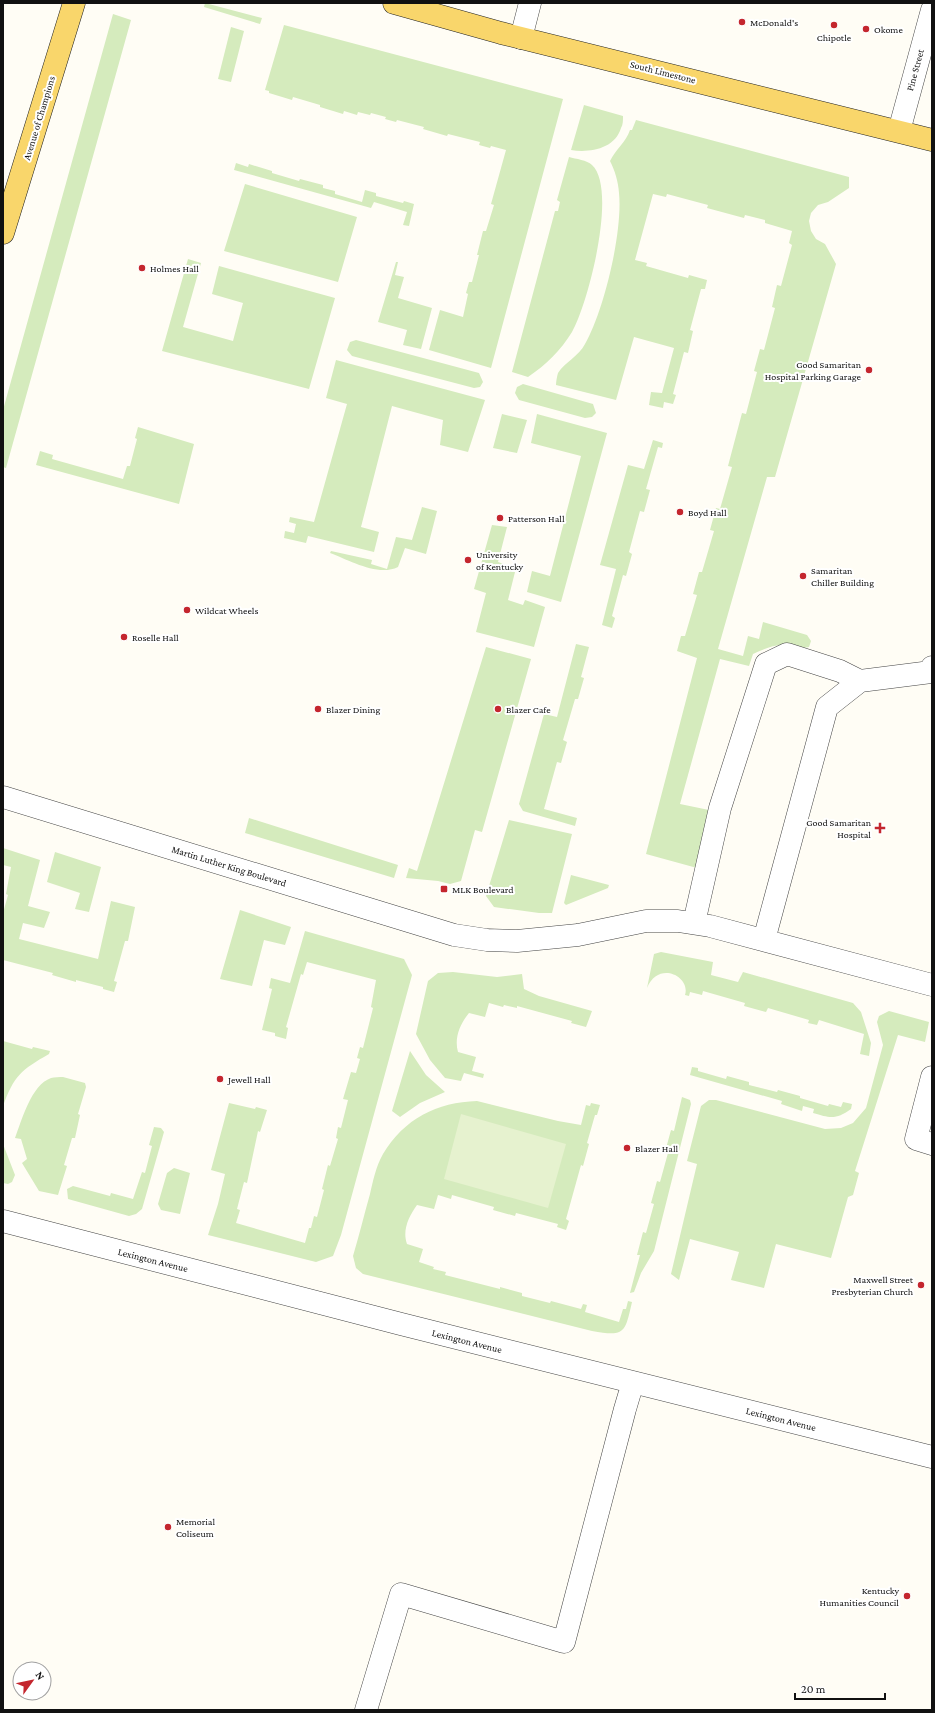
<svg xmlns="http://www.w3.org/2000/svg" width="935" height="1713" font-family="'Crimson Pro',serif">
  <rect width="100%" height="100%" fill="#fffdf5"/>
  <path fill="#d5ebbd" d="M 205,3 L 262,18 L 260,24 L 204,7 Z
    M 113,14 L 131,20 L 6,468 L 3,467 L 3,410 Z
    M 284,25 L 563,99 L 491,368 L 429,350 L 440,310 L 463,317 L 468,294 L 466,293 L 469,282 L 472,282 L 479,255 L 477,255 L 483,231 L 486,231 L 494,205 L 491,204 L 506,150 L 491,146 L 490,148 L 479,145 L 480,142 L 448,134 L 447,136 L 423,129 L 424,127 L 397,120 L 396,122 L 385,119 L 386,117 L 371,113 L 370,115 L 358,112 L 357,115 L 344,111 L 343,114 L 320,107 L 320,105 L 293,97 L 292,100 L 269,93 L 269,91 L 265,90 Z
    M 231,27 L 244,31 L 231,82 L 218,79 Z
    M 584,105 L 623,116 C 623,120 623,125 621,128 C 615,149 589,153 571,150 Z
    M 636,120 L 849,177 L 849,188 L 828,202 L 818,205 L 811,213 L 809,221 L 811,231 L 816,239 L 825,244 L 836,264 L 775,477 L 767,477 L 718,649 L 743,656 L 748,636 L 759,639 L 763,622 L 807,635 L 811,641 L 809,647 C 800,649 796,646 787,645 C 775,644 764,649 753,654 L 749,666 L 720,659 L 680,804 L 709,810 L 697,868 L 646,854 L 697,658 L 677,651 L 681,636 L 685,636 L 697,595 L 693,594 L 699,572 L 702,572 L 714,531 L 710,530 L 716,508 L 720,509 L 732,467 L 728,466 L 742,413 L 746,414 L 757,372 L 754,371 L 760,349 L 764,350 L 775,308 L 772,307 L 777,285 L 781,286 L 792,245 L 789,243 L 792,231 L 765,223 L 765,220 L 745,215 L 744,218 L 707,208 L 708,205 L 667,194 L 666,197 L 653,194 L 635,260 L 647,263 L 646,266 L 688,278 L 689,275 L 707,280 L 705,289 L 701,289 L 690,330 L 693,331 L 688,353 L 684,352 L 673,394 L 676,395 L 673,404 L 664,402 L 663,408 L 649,405 L 651,392 L 662,393 L 674,348 L 634,337 L 616,400 L 556,385 C 556,382 557,376 558,373 C 565,362 579,356 585,344 C 604,311 623,231 619,193 C 618,181 615,171 610,161 C 616,149 626,142 630,130 L 632,130 Z
    M 569,157 C 576,159 587,160 592,165 C 618,189 588,304 572,332 C 561,350 546,365 528,377 L 512,372 L 555,211 L 558,211 L 560,202 L 557,200 Z
    M 236,163 L 248,167 L 249,164 L 272,171 L 272,173 L 299,181 L 300,179 L 323,185 L 323,188 L 335,191 L 335,194 L 362,202 L 365,190 L 376,193 L 376,196 L 403,203 L 404,201 L 414,204 L 409,226 L 403,225 L 407,212 L 374,202 L 371,208 L 234,170 Z
    M 245,184 L 357,217 L 338,282 L 224,251 Z
    M 188,259 L 201,263 L 183,327 L 233,341 L 243,303 L 212,294 L 219,266 L 335,298 L 309,389 L 162,351 Z
    M 396,262 L 398,262 L 395,275 L 404,277 L 398,298 L 432,308 L 421,349 L 403,345 L 407,330 L 378,322 Z
    M 356,340 L 479,373 L 483,382 L 480,387 L 474,388 L 352,356 L 347,350 L 350,342 Z
    M 336,360 L 485,400 L 468,452 L 440,445 L 443,420 L 392,406 L 361,527 L 379,532 L 374,552 L 308,536 L 306,543 L 284,538 L 285,531 L 294,533 L 296,524 L 289,522 L 290,517 L 314,522 L 347,404 L 326,398 Z
    M 523,384 L 593,404 L 596,413 L 592,417 L 585,418 L 519,400 L 515,393 L 517,387 Z
    M 502,414 L 527,420 L 517,453 L 493,448 Z
    M 537,414 L 607,433 L 561,602 L 527,592 L 532,571 L 550,576 L 581,456 L 531,443 Z
    M 138,427 L 194,444 L 179,504 L 36,465 L 40,451 L 53,455 L 52,459 L 123,479 L 127,466 L 130,466 L 137,439 L 135,438 Z
    M 653,440 L 663,443 L 662,448 L 658,447 L 646,489 L 650,490 L 644,512 L 640,511 L 629,552 L 632,554 L 626,576 L 623,575 L 612,616 L 615,618 L 612,628 L 602,625 L 616,569 L 600,565 L 628,465 L 644,469 Z
    M 422,507 L 437,511 L 426,554 L 405,548 L 398,567 C 378,577 349,560 330,553 L 331,551 L 372,560 L 371,564 L 387,569 L 396,537 L 412,540 Z
    M 492,525 L 507,527 L 498,562 L 516,568 L 508,600 L 523,605 L 525,600 L 545,607 L 534,647 L 476,632 L 486,593 L 474,589 Z
    M 576,644 L 589,647 L 581,677 L 584,678 L 578,699 L 575,699 L 563,740 L 567,742 L 561,763 L 557,762 L 544,809 L 577,818 L 575,826 L 523,811 L 519,804 L 544,714 L 557,717 Z
    M 486,647 L 531,659 L 482,832 L 475,830 L 461,881 L 450,884 L 438,881 L 406,878 L 409,868 L 417,871 Z
    M 249,818 L 398,865 L 394,878 L 245,833 Z
    M 509,820 L 572,834 L 552,913 L 539,913 L 494,907 L 486,896 Z
    M 3,848 L 40,860 L 28,906 L 50,912 L 44,928 L 23,923 L 19,939 L 98,959 L 111,901 L 135,907 L 128,941 L 125,941 L 114,981 L 117,982 L 114,992 L 103,989 L 103,987 L 76,980 L 76,982 L 52,975 L 53,973 L 3,960 L 3,913 L 8,895 L 6,894 L 11,867 L 3,865 Z
    M 55,852 L 101,867 L 89,912 L 75,909 L 80,893 L 47,882 Z
    M 571,875 L 609,885 L 608,888 L 566,905 L 564,903 Z
    M 240,910 L 291,927 L 285,945 L 264,940 L 252,986 L 220,979 Z
    M 305,931 L 404,959 L 412,975 L 341,1235 L 333,1256 L 316,1262 L 208,1235 L 218,1204 L 225,1174 L 211,1170 L 229,1103 L 255,1109 L 256,1107 L 267,1110 L 260,1132 L 258,1131 L 247,1183 L 244,1182 L 237,1209 L 240,1210 L 236,1223 L 305,1243 L 309,1228 L 311,1228 L 314,1216 L 317,1217 L 324,1190 L 322,1189 L 328,1165 L 330,1166 L 338,1139 L 336,1138 L 338,1127 L 341,1128 L 348,1100 L 343,1099 L 351,1072 L 356,1073 L 360,1059 L 357,1058 L 360,1047 L 363,1048 L 373,1008 L 371,1007 L 376,980 L 307,962 L 303,975 L 301,974 L 286,1027 L 288,1028 L 286,1039 L 275,1036 L 275,1033 L 262,1030 L 272,989 L 269,988 L 271,978 L 290,983 Z
    M 661,952 L 713,962 L 711,975 L 738,982 L 743,972 L 853,1003 L 861,1012 L 871,1043 L 869,1056 L 860,1054 L 864,1034 L 819,1020 L 817,1025 L 808,1023 L 809,1020 L 768,1008 L 766,1012 L 744,1006 L 745,1003 L 703,991 L 702,995 L 690,992 L 689,996 L 685,995 C 691,976 658,960 647,988 L 654,954 Z
    M 453,972 L 497,977 L 522,974 L 524,989 L 539,996 L 592,1011 L 586,1027 L 571,1023 L 572,1021 L 517,1006 L 517,1008 L 504,1005 L 503,1007 L 489,1003 L 485,1017 L 469,1013 C 460,1024 454,1038 458,1052 L 476,1057 L 472,1071 L 484,1074 L 483,1078 L 464,1073 L 461,1081 L 445,1078 L 430,1060 L 416,1034 L 428,981 L 438,973 Z
    M 889,1011 L 929,1022 L 925,1042 L 898,1035 L 855,1171 L 859,1173 L 853,1195 L 848,1197 L 831,1258 L 776,1244 L 764,1288 L 731,1280 L 739,1252 L 690,1239 L 679,1280 L 671,1274 L 697,1164 L 687,1161 L 701,1106 L 709,1100 L 716,1100 L 825,1129 L 841,1128 L 853,1123 L 866,1108 L 883,1045 L 877,1022 L 879,1016 Z
    M 3,1041 L 32,1049 L 33,1047 L 50,1051 L 49,1054 C 21,1070 14,1076 3,1106 Z
    M 410,1051 L 426,1075 L 445,1092 L 420,1103 L 400,1117 L 392,1111 Z
    M 692,1067 L 698,1068 L 698,1071 L 726,1079 L 727,1076 L 749,1082 L 749,1085 L 777,1092 L 778,1090 L 800,1096 L 800,1098 L 828,1106 L 829,1104 L 841,1107 L 843,1102 L 852,1104 L 851,1109 C 836,1120 830,1118 813,1113 L 814,1109 L 803,1106 L 802,1111 L 781,1104 L 782,1101 L 690,1075 Z
    M 63,1077 L 85,1083 L 86,1087 L 78,1114 L 80,1115 L 75,1138 L 72,1138 L 64,1165 L 67,1166 L 58,1195 L 39,1191 L 22,1163 L 27,1159 L 21,1139 L 15,1138 C 22,1120 31,1085 51,1078 C 54,1077 60,1077 63,1077 Z
    M 682,1097 L 690,1100 L 691,1104 L 654,1251 L 641,1273 L 634,1292 L 630,1293 L 640,1255 L 637,1255 L 643,1232 L 646,1233 L 654,1204 L 651,1203 L 657,1181 L 660,1182 L 668,1153 L 665,1152 L 671,1130 L 674,1131 Z
    M 477,1101 L 558,1121 L 581,1125 L 586,1105 L 590,1106 L 591,1103 L 600,1105 L 597,1115 L 595,1115 L 587,1143 L 589,1144 L 583,1166 L 581,1165 L 566,1219 L 569,1221 L 566,1230 L 557,1227 L 558,1224 L 516,1213 L 515,1216 L 493,1210 L 494,1207 L 452,1195 L 451,1199 L 438,1195 L 434,1209 L 417,1205 C 409,1216 402,1230 407,1244 L 423,1249 L 419,1262 L 434,1267 L 433,1269 L 446,1272 L 445,1275 L 500,1289 L 500,1287 L 522,1293 L 522,1296 L 550,1303 L 551,1301 L 581,1309 L 583,1304 L 587,1305 L 585,1312 L 619,1322 L 623,1309 L 626,1309 L 628,1301 L 632,1302 C 625,1333 625,1337 592,1331 L 363,1274 L 356,1268 L 353,1256 C 359,1236 364,1215 370,1194 C 373,1181 376,1166 383,1154 C 404,1119 437,1102 477,1101 Z
    M 154,1127 L 161,1128 L 164,1132 L 142,1209 L 136,1214 L 129,1216 L 68,1199 L 67,1189 L 73,1186 L 110,1196 L 111,1193 L 133,1199 L 142,1172 L 145,1173 L 152,1146 L 149,1145 Z
    M 3,1144 L 15,1175 L 12,1182 L 8,1184 L 3,1183 Z
    M 174,1168 L 190,1173 L 180,1214 L 161,1210 L 158,1204 L 167,1173 Z"/>
  <path fill="#e6f2cf" d="M 461,1114 L 566,1144 L 548,1208 L 444,1179 Z"/>
  <g fill="none" stroke-linecap="round" stroke-linejoin="round">
    <defs>
      <path id="minor" d="M 521,38 L 530,3
        M 899,131 L 932,10
        M 3,797 L 454,935 L 487,940 L 517,941 L 578,935 L 646,921 L 678,921 L 710,926 L 932,985
        M 694,923 L 720,808 L 766,664 L 787,654 L 840,671 L 860,681
        M 764,940 L 827,707 L 860,681 L 931,672 L 932,667
        M 932,1077 L 916,1139 L 932,1144
        M 3,1221 L 401,1324 L 932,1457
        M 366,1710 L 401,1594 L 564,1642 L 625,1409 L 633,1382"/>
      <path id="major" d="M 394,3 L 501,33 L 932,140
        M 3,233 L 74,3"/>
    </defs>
    <use href="#minor" stroke="#444" stroke-width="23"/>
    <use href="#major" stroke="#222" stroke-width="23"/>
    <use href="#minor" stroke="#fff" stroke-width="22"/>
    <use href="#major" stroke="#f9d66b" stroke-width="22"/>
  </g>
  <g fill="#c4262e" stroke="#fff" stroke-width="1.5">
    <circle cx="742" cy="22" r="4"/>
    <circle cx="834" cy="25" r="4"/>
    <circle cx="866" cy="29" r="4"/>
    <circle cx="142" cy="268" r="4"/>
    <circle cx="869" cy="370" r="4"/>
    <circle cx="680" cy="512" r="4"/>
    <circle cx="500" cy="518" r="4"/>
    <circle cx="468" cy="560" r="4"/>
    <circle cx="803" cy="576" r="4"/>
    <circle cx="187" cy="610" r="4"/>
    <circle cx="124" cy="637" r="4"/>
    <circle cx="318" cy="709" r="4"/>
    <circle cx="498" cy="709" r="4"/>
    <path d="M878 822h4v4h4v4h-4v4h-4v-4h-4v-4h4z"/>
    <rect x="440" y="885" width="8" height="8" rx="2"/>
    <circle cx="220" cy="1079" r="4"/>
    <circle cx="627" cy="1148" r="4"/>
    <circle cx="921" cy="1285" r="4"/>
    <circle cx="168" cy="1527" r="4"/>
    <circle cx="907" cy="1596" r="4"/>
  </g>
  <g text-anchor="middle" dominant-baseline="central" stroke-width="4" stroke-linejoin="round" paint-order="stroke">
    <g font-size="10" fill="#111" stroke="#fff" text-anchor="start">
      <text x="750" y="22">McDonald's</text>
      <text x="874" y="29">Okome</text>
      <text x="834" y="37" text-anchor="middle">Chipotle</text>
      <text x="150" y="268">Holmes Hall</text>
      <text x="861" y="364" text-anchor="end">Good Samaritan<tspan x="861" dy="12">Hospital Parking Garage</tspan></text>
      <text x="688" y="512">Boyd Hall</text>
      <text x="508" y="518">Patterson Hall</text>
      <text x="476" y="554">University<tspan x="476" dy="12">of Kentucky</tspan></text>
      <text x="811" y="570">Samaritan<tspan x="811" dy="12">Chiller Building</tspan></text>
      <text x="195" y="610">Wildcat Wheels</text>
      <text x="132" y="637">Roselle Hall</text>
      <text x="326" y="709">Blazer Dining</text>
      <text x="506" y="709">Blazer Cafe</text>
      <text x="871" y="822" text-anchor="end">Good Samaritan<tspan x="871" dy="12">Hospital</tspan></text>
      <text x="452" y="889">MLK Boulevard</text>
      <text x="228" y="1079">Jewell Hall</text>
      <text x="635" y="1148">Blazer Hall</text>
      <text x="913" y="1279" text-anchor="end">Maxwell Street<tspan x="913" dy="12">Presbyterian Church</tspan></text>
      <text x="176" y="1521">Memorial<tspan x="176" dy="12">Coliseum</tspan></text>
      <text x="899" y="1590" text-anchor="end">Kentucky<tspan x="899" dy="12">Humanities Council</tspan></text>
    </g>
    <g font-size="10" fill="#111" stroke="#fff">
      <text transform="translate(915 70) rotate(-75)">Pine Street</text>
      <text transform="translate(663 72) rotate(14)">South Limestone</text>
      <text transform="translate(39 118) rotate(-73)">Avenue of Champions</text>
      <text transform="translate(229 866) rotate(17)">Martin Luther King Boulevard</text>
      <text transform="translate(153 1260) rotate(14)">Lexington Avenue</text>
      <text transform="translate(467 1341) rotate(14)">Lexington Avenue</text>
      <text transform="translate(781 1419) rotate(14)">Lexington Avenue</text>
    </g>
  </g>
  <rect width="935" height="1713" fill="none" stroke="#111111" stroke-width="8"/>
  <g transform="translate(32 1681) rotate(57)"><circle r="19" fill="#ffffff" stroke="#a0a0a0"/>
  <path d="M0-3L7 15L0 10L-7 15Z" fill="#c4262e"/>
  <text y="-6" font-size="11" font-weight="bold" text-anchor="middle" fill="#111111">N</text>
  </g>
  <path d="M795 1693v6h90v-6" fill="none" stroke="#111111" stroke-width="2"/>
  <text x="801" y="1693" font-size="12" fill="#111111" stroke="#ffffff" stroke-width="3" paint-order="stroke">20 m</text>
</svg>
